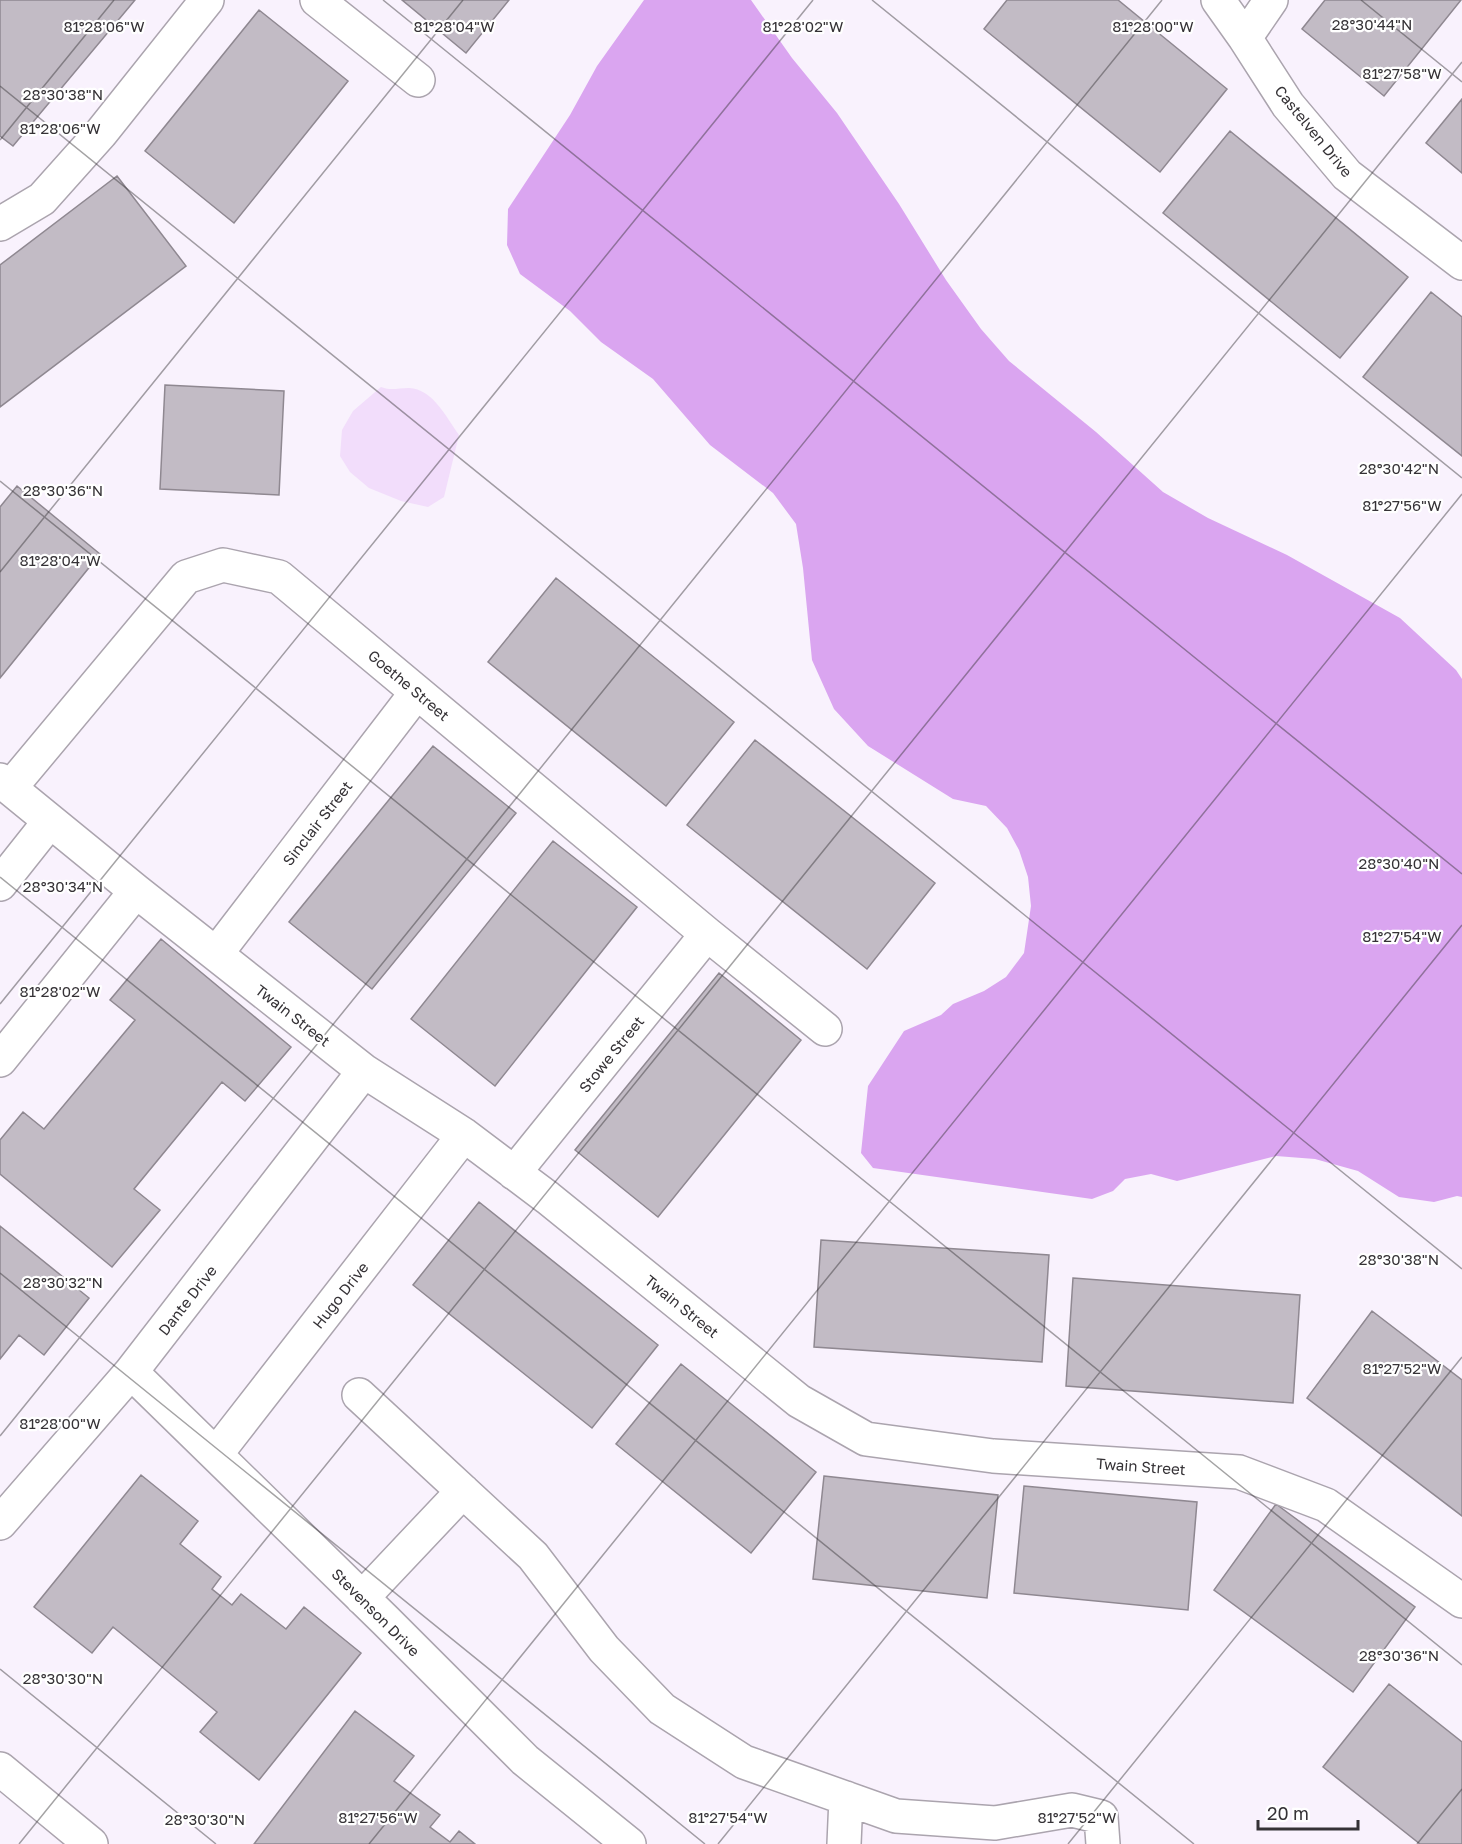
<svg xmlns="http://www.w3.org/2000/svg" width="1462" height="1844" font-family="'Golos Text',sans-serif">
  <rect width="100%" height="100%" fill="#f9f2fd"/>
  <path fill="#f2ddfb" d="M 381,387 C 392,391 397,388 409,388 C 433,389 446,417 459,435 L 444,497 L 428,507 L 401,501 L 369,488 L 350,472 L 340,456 L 342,430 L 353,411 Z"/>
  <path fill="#daa5f0" d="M 644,0 L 751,0 L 792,58 L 837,113 L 899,204 L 946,280 L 981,329 L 1009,361 L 1096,432 L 1163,492 L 1208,518 L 1287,555 L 1400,618 L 1456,670 L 1462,679 L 1462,1197 L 1457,1196 L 1434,1202 L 1399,1197 L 1358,1171 L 1315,1159 L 1276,1156 L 1177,1181 L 1151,1174 L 1125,1179 L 1113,1191 L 1092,1199 L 873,1168 L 861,1153 L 868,1086 L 904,1031 L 941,1015 L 953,1004 L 984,991 L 1006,977 L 1024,953 L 1031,906 L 1028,877 L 1019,850 L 1007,828 L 986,806 L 953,799 L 868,746 L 834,709 L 812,660 L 803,568 L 796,524 L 773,493 L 710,445 L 653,379 L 601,342 L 570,311 L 520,274 L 507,245 L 508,209 L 570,115 L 597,66 Z"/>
  <path fill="#c2bbc5" stroke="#8f8891" stroke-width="1.5" d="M 0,0 L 135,0 L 13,146 L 0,136 Z
    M 402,0 L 509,0 L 466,53 Z
    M 1007,0 L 1118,0 L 1227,89 L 1160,172 L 984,29 Z
    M 1325,0 L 1461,0 L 1384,96 L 1302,29 Z
    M 259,10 L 348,81 L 234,223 L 145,151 Z
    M 1462,99 L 1462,173 L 1426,143 Z
    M 1230,131 L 1408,277 L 1340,358 L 1163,213 Z
    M 117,176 L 186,266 L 0,407 L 0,265 Z
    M 1431,292 L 1462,317 L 1462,456 L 1363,377 Z
    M 165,385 L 284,391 L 279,495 L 160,489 Z
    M 17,486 L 100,554 L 0,678 L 0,507 Z
    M 556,578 L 734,722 L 666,806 L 488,662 Z
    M 755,740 L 935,883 L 867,969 L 687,825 Z
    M 433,746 L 516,813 L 372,989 L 289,922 Z
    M 553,841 L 637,907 L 495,1086 L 411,1019 Z
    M 161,939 L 291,1047 L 245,1101 L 222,1082 L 134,1189 L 160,1210 L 112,1267 L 0,1174 L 0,1140 L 23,1112 L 44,1129 L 135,1020 L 110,1000 Z
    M 719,973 L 801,1040 L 658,1217 L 575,1150 Z
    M 479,1202 L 658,1345 L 592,1428 L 413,1285 Z
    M 0,1226 L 89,1298 L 44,1355 L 19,1335 L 0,1359 Z
    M 821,1240 L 1049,1255 L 1042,1362 L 814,1347 Z
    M 1073,1278 L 1300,1295 L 1293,1403 L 1066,1386 Z
    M 1372,1311 L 1462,1380 L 1462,1516 L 1307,1398 Z
    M 681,1364 L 816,1472 L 751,1553 L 616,1444 Z
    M 141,1475 L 198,1521 L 180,1544 L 221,1577 L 212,1589 L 232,1605 L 241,1594 L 286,1629 L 304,1607 L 361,1653 L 259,1780 L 200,1732 L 217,1712 L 113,1627 L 92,1653 L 34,1607 Z
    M 824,1476 L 998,1495 L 987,1598 L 813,1579 Z
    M 1024,1486 L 1197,1502 L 1188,1610 L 1014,1593 Z
    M 1276,1504 L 1415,1607 L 1353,1692 L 1214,1590 Z
    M 1389,1684 L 1462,1742 L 1462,1844 L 1420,1844 L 1323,1767 Z
    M 355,1711 L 414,1756 L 394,1781 L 440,1815 L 430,1827 L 450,1842 L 459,1831 L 475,1844 L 254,1844 Z"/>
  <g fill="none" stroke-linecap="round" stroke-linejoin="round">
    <defs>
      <path id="minor" d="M 317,0 L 418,80
        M 1218,0 L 1245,38 L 1288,105 L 1347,175 L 1462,263
        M 1245,38 L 1271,0
        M 0,224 L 42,199 L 101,133 L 207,0
        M 0,780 L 136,891 L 364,1071 L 464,1135 L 548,1198 L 799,1401 L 866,1439 L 993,1456 L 1239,1472 L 1326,1505 L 1462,1601
        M 10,788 L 186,577 L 223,565 L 279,577 L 707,934 L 825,1029
        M 0,884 L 50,821
        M 216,954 L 417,692
        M 0,1060 L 136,891
        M 514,1173 L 707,934
        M 131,1372 L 385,1620 L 525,1760 L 629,1844
        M 359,1395 L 533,1556 L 604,1649 L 662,1709 L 744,1762 L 896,1816 L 995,1823 L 1072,1810 L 1101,1817 L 1103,1844
        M 216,1454 L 464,1135
        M 0,1523 L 131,1372 L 364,1071
        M 362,1598 L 463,1491
        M 0,1769 L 91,1844
        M 844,1844 L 846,1798"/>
    </defs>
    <use href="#minor" stroke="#aba4ae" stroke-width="36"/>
    <use href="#minor" stroke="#fff" stroke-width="33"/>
  </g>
  <path fill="none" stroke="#353236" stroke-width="1.5" stroke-opacity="0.45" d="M 383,0 L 1462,874M 872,0 L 1462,478M 1361,0 L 1462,82M 0,86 L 1462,1269M 0,140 L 114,0M 0,481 L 1462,1665M 0,572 L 463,0M 0,877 L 1194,1844M 0,1004 L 813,0M 0,1273 L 705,1844M 0,1436 L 1162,0M 0,1669 L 216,1844M 19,1844 L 1462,62M 369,1844 L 1462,494M 718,1844 L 1462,925M 1068,1844 L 1462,1357M 1417,1844 L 1462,1789"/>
  <g text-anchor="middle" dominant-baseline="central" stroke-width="4.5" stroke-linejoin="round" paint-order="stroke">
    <g font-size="15" fill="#353236" stroke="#fff">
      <text transform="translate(1314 131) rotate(51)">Castelven Drive</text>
      <text transform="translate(409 685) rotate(40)">Goethe Street</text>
      <text transform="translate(317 823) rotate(-52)">Sinclair Street</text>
      <text transform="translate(293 1015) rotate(38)">Twain Street</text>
      <text transform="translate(611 1054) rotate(-51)">Stowe Street</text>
      <text transform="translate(340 1295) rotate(-52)">Hugo Drive</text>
      <text transform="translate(187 1300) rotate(-52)">Dante Drive</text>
      <text transform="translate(682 1306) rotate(39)">Twain Street</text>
      <text transform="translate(1141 1466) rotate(4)">Twain Street</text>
      <text transform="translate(376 1612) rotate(45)">Stevenson Drive</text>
    </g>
  </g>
  <g font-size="15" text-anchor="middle" fill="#353236" stroke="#fff" stroke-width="4.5" stroke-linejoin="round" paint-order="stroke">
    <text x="1372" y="30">28°30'44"N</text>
    <text x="104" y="32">81°28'06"W</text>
    <text x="454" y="32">81°28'04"W</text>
    <text x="1153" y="32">81°28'00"W</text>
    <text x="803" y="32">81°28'02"W</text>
    <text x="1402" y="79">81°27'58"W</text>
    <text x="63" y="100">28°30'38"N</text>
    <text x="60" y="134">81°28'06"W</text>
    <text x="1399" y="474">28°30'42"N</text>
    <text x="63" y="496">28°30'36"N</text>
    <text x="1402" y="511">81°27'56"W</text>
    <text x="60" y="566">81°28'04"W</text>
    <text x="1399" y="869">28°30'40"N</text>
    <text x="63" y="892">28°30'34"N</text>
    <text x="1402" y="942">81°27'54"W</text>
    <text x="60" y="997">81°28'02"W</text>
    <text x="1399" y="1265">28°30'38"N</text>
    <text x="63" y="1288">28°30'32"N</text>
    <text x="1402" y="1374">81°27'52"W</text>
    <text x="60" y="1429">81°28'00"W</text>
    <text x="1399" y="1661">28°30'36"N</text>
    <text x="63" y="1684">28°30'30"N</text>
    <text x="378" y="1823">81°27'56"W</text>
    <text x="728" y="1823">81°27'54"W</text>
    <text x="1077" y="1823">81°27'52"W</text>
    <text x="205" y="1825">28°30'30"N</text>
  </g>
  <path d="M1258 1820v9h100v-9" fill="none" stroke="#353236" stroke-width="3"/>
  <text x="1267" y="1820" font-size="18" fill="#353236" stroke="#ffffff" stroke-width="4.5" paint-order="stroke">20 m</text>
</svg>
